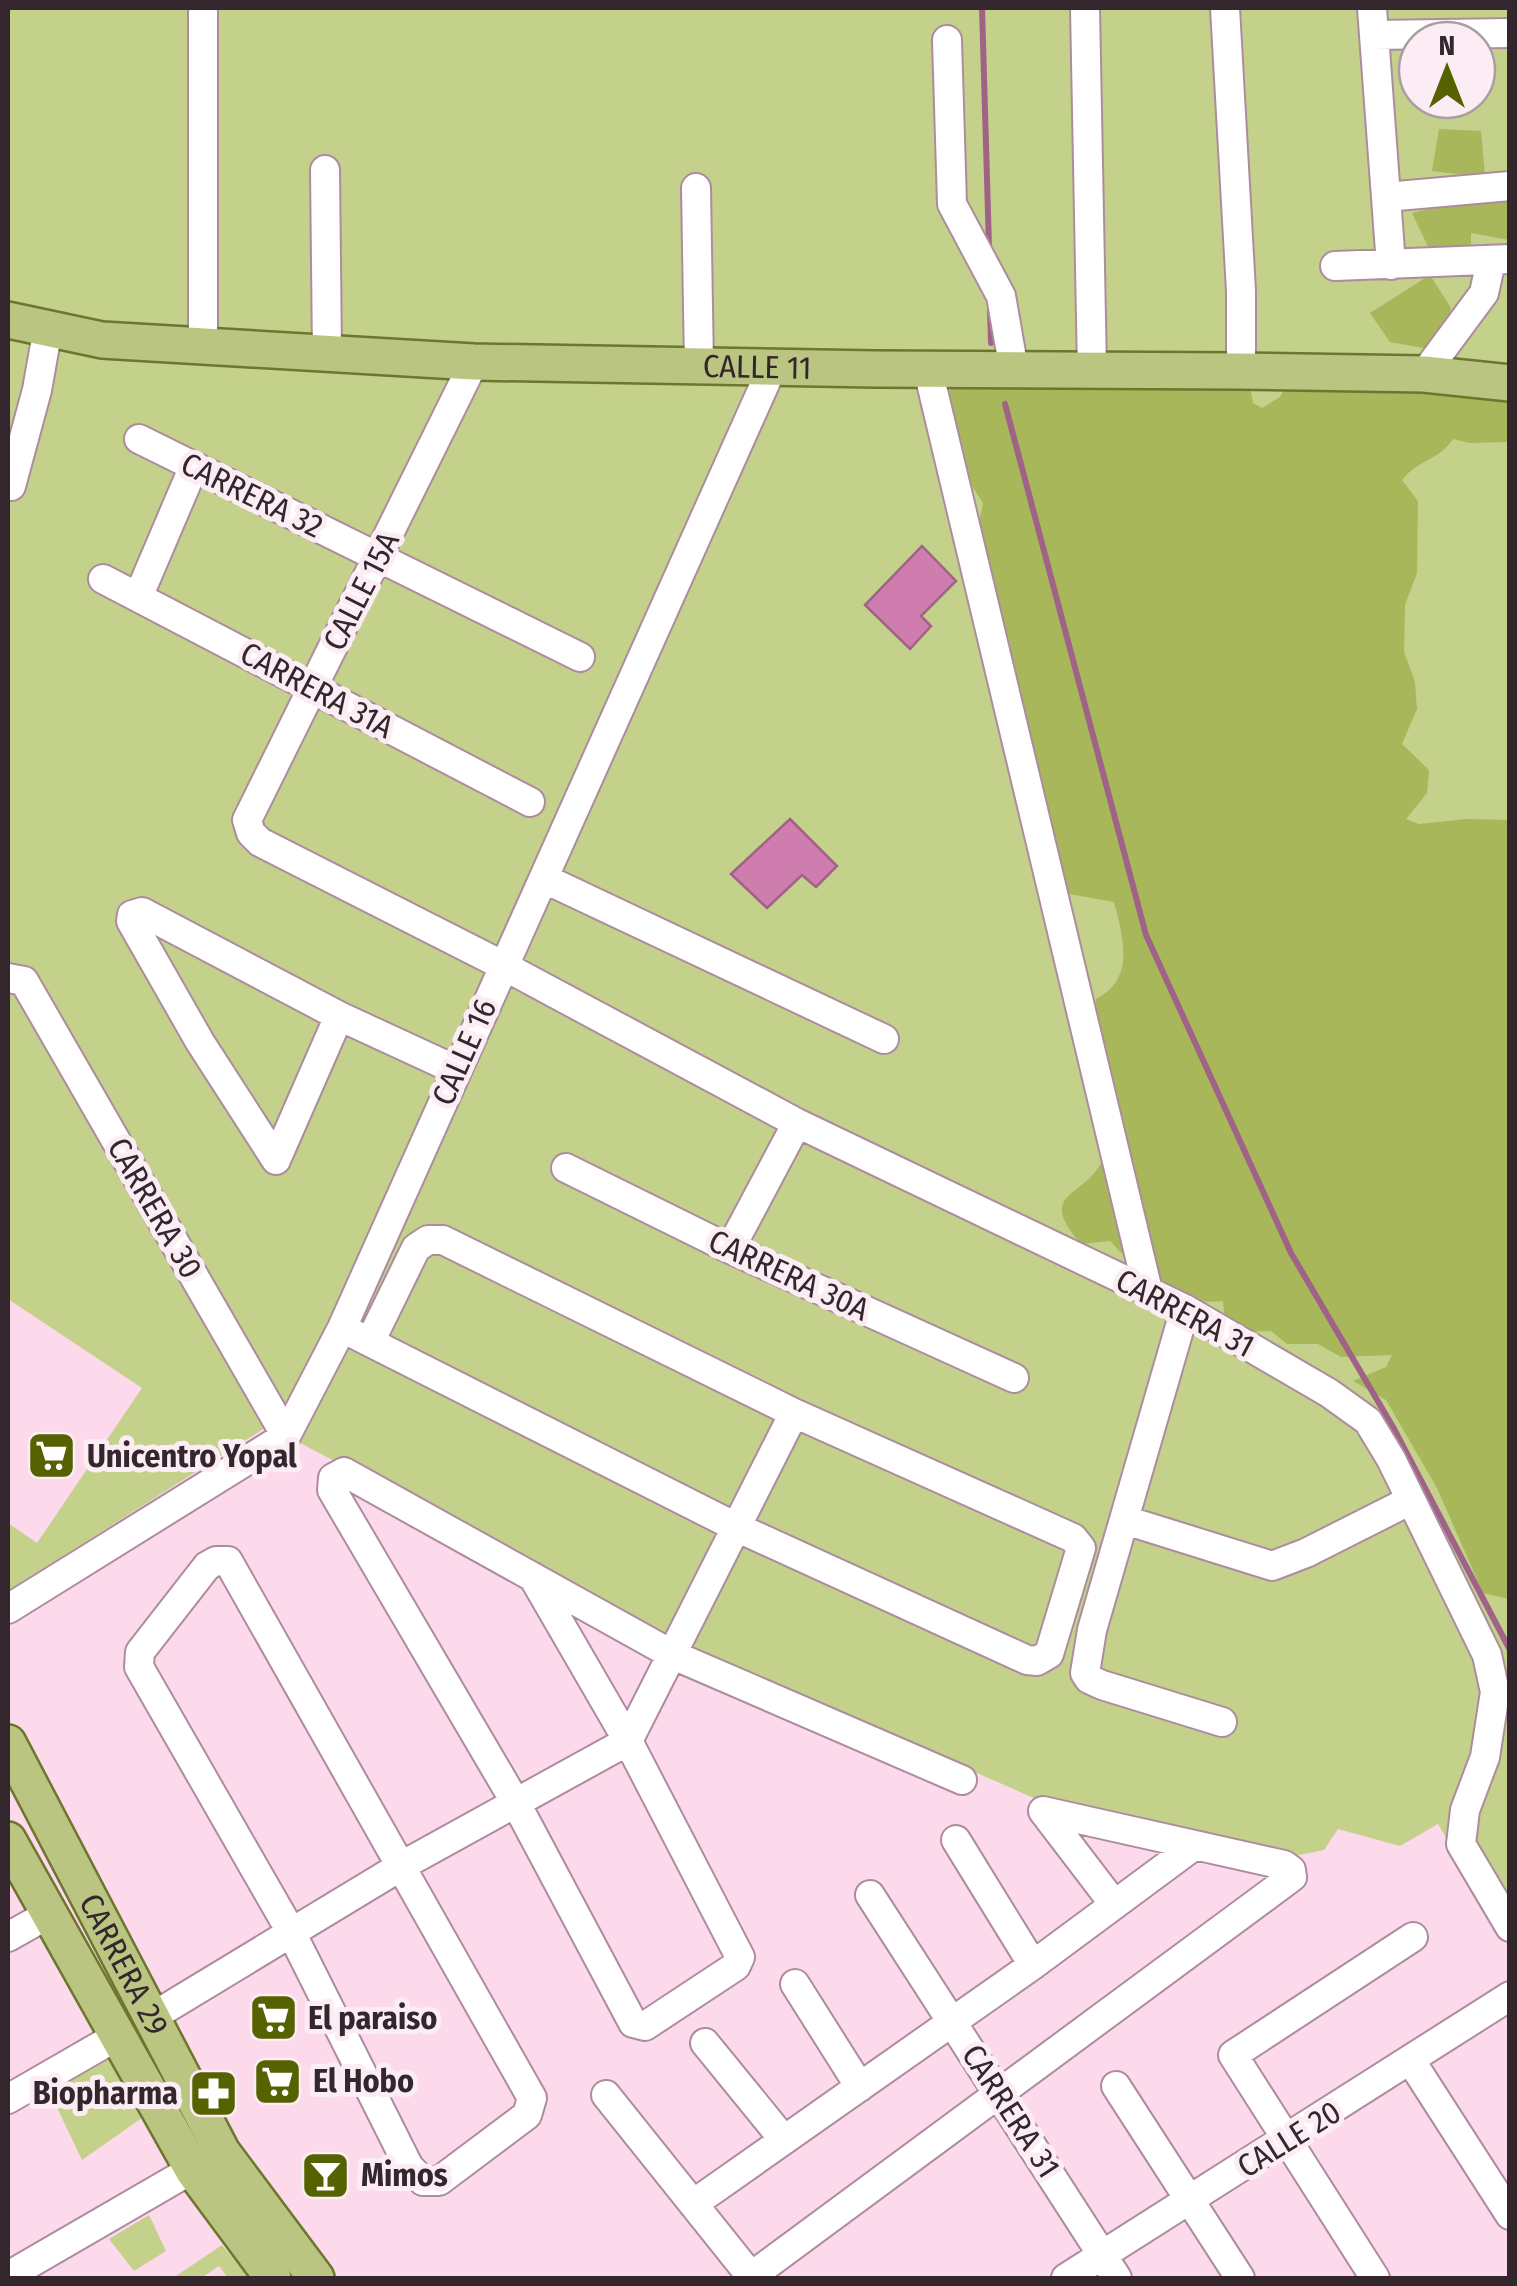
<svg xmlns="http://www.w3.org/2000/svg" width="1517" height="2286" font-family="'Fira Sans Condensed',sans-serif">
  <rect width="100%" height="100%" fill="#fdd9ec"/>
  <path fill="#c3d18a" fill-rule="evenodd" d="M 8,8 L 1509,8 L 1509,1916 L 1496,1921 L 1438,1824 L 1400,1846 L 1338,1829 L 1324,1850 L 1289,1857 L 1043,1802 L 670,1638 L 268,1426 L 8,1591 L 8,1523 L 37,1543 L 142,1388 L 8,1299 ZM 1417,40 L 1477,40 L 1477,100 L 1417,100 Z
    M 115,2051 L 149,2113 L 82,2160 L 49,2091 Z
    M 149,2215 L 166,2251 L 134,2271 L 109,2239 Z
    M 222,2245 L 250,2278 L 228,2278 L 219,2266 L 201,2278 L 176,2276 Z"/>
  <path fill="#a7b759" d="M 1439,129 L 1481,131 L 1485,177 L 1509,190 L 1509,240 L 1471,233 L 1471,255 L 1432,255 L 1412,213 L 1463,201 L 1483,177 L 1432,171 Z
    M 1430,275 L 1451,308 L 1440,351 L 1390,342 L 1370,313 Z
    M 1290,379 L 1509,395 L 1509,442 L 1470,443 L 1453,439 C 1437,462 1420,458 1402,480 L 1418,501 L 1417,573 L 1405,605 L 1404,652 L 1415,682 L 1417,709 L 1402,744 L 1429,770 L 1427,793 L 1406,819 L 1419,824 L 1467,819 L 1509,820 L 1509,1599 L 1483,1593 L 1437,1488 L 1386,1400 L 1353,1381 L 1386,1367 L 1392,1355 L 1341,1357 L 1318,1344 L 1287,1344 L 1271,1331 L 1240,1332 L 1225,1322 L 1223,1301 C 1194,1304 1166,1298 1155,1268 L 1131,1263 L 1110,1241 L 1081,1244 C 1035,1191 1084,1199 1102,1161 L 1131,1154 L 1094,1024 L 1096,999 C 1136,979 1123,937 1114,902 L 1064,893 L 1019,720 L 1010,644 L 976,538 L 983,503 L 961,469 L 944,402 L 956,380 L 1241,381 L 1251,392 L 1253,403 L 1262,408 L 1280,397 Z"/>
  <path fill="#cf7cae" stroke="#a06287" stroke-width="2.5" d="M 922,546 L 956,581 L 921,616 L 931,626 L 910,649 L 865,605 Z
    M 790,819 L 837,866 L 816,887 L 802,875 L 767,908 L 731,874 Z"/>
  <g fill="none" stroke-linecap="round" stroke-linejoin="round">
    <path stroke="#a06287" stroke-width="6" d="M 982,8 L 989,247
      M 990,310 L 991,343
      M 1005,404 L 1146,935 L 1291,1253 L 1393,1427 L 1510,1650"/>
    <defs>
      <path id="minor" d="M 1085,8 L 1092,370
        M 1225,8 L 1241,291 L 1241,371
        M 1372,8 L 1391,265
        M 1374,35 L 1510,33
        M 947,40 L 952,204 L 1001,296 L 1014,370
        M 325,170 L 327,353
        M 696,188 L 699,366
        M 1386,197 L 1510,186
        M 1335,266 L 1510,259
        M 203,346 L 203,12
        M 474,362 L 247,820 L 251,833 L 260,842 L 502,965 L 797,1123 L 1185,1309 L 1329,1393 L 1368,1421 L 1391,1459 L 1487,1655 L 1495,1692 L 1485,1757 L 1465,1810 L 1461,1844 L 1510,1927
        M 928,370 L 1148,1291
        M 1424,374 L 1484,293 L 1491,261
        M 139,439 L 580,657
        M 11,486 L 37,390 L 48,328
        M 103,579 L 530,802
        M 139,595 L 194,466
        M 545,879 L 884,1039
        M 8,978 L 24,981 L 286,1436
        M 276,1160 L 200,1042 L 131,921 L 132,915 L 142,912 L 339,1016 L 456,1070
        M 276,1160 L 339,1016
        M 566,1168 L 730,1249 L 1014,1378
        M 730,1249 L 797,1123
        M 1185,1309 L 1092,1630 L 1085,1673 L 1089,1679 L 1102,1685 L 1222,1722
        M 342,1328 L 736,1527 L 1027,1660 L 1037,1661 L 1049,1654 L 1081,1548 L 1073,1538 L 794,1413 L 443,1240 L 428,1240 L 416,1248 L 370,1342
        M 1125,1520 L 1272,1566 L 1306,1553 L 1411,1500
        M 216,1561 L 228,1561 L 532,2098 L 527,2115 L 439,2181 L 423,2181 L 409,2167 L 290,1930 L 139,1667 L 140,1652 L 207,1566 Z
        M 533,1577 L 628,1741 L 740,1957 L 736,1966 L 645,2026 L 633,2023 L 517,1805 L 332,1490 L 333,1478 L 344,1472 L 673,1655 L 962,1780
        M 8,1609 L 286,1436 L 342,1328 L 772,368
        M 1043,1811 L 1114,1904
        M 956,1840 L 1033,1965
        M 870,1895 L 1117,2278
        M 8,1937 L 47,1915
        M 795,1984 L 860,2087
        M 152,2017 L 403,1865 L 628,1741 L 794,1413
        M 705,2043 L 784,2140
        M 1411,2061 L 1510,2215
        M 1116,2086 L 1240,2278
        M 606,2095 L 750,2275
        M 8,2099 L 119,2035
        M 693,2204 L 1033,1965 L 1195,1845
        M 8,2276 L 210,2159
        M 749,2278 L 1292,1877 L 1291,1870 L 1284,1865 L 1043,1811
        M 1066,2278 L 1510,1996
        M 1375,2278 L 1233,2055 L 1413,1937"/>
      <g id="major">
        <path id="s1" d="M 8,320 L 102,340 L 474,362 L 875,369 L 1241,371 L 1424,374 L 1510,383"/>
        <path id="s2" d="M 8,1743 L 222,2152 L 316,2278"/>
        <path d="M 8,1840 L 193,2170 L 273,2278"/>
      </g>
    </defs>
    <use href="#minor" stroke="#ad8c9e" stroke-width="32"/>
    <use href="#major" stroke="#6e752e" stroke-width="40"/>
    <use href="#minor" stroke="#fff" stroke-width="28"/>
    <use href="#major" stroke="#bbc582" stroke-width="35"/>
  </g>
  <defs>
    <symbol id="supermarket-square" viewBox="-11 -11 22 22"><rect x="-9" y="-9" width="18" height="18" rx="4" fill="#566100" stroke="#fcedf5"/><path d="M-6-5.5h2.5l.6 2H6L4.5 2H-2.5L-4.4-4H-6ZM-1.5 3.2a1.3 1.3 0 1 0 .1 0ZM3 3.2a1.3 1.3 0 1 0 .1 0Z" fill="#fff"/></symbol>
    <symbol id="pharmacy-square" viewBox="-11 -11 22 22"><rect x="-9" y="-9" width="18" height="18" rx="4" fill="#566100" stroke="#fcedf5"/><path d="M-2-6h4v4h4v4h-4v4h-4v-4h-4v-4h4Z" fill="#fff"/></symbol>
    <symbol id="bar-square" viewBox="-11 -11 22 22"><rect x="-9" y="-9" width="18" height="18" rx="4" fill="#566100" stroke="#fcedf5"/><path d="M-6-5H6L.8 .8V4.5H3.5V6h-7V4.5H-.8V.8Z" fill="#fff"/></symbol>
  </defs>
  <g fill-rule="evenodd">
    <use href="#supermarket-square" x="24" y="1428" width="55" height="55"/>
    <use href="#supermarket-square" x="246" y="1990" width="55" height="55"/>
    <use href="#supermarket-square" x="250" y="2054" width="55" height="55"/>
    <use href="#pharmacy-square" x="186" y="2066" width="55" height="55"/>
    <use href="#bar-square" x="298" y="2148" width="55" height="55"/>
  </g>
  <g text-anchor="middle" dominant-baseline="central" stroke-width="10" stroke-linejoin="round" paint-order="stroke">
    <g font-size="32" fill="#33262d" stroke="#fcedf5">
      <text stroke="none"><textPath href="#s1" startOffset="752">CALLE 11</textPath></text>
      <text transform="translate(252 495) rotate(26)">CARRERA 32</text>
      <text transform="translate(361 591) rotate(-63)">CALLE 15A</text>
      <text transform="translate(317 690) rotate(28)">CARRERA 31A</text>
      <text transform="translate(464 1052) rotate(-66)">CALLE 16</text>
      <text transform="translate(155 1208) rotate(60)">CARRERA 30</text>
      <text transform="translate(789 1275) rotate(25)">CARRERA 30A</text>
      <text transform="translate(1185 1313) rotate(28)">CARRERA 31</text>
      <text stroke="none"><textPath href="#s2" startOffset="250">CARRERA 29</textPath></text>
      <text transform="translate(1011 2111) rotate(57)">CARRERA 31</text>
      <text transform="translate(1289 2139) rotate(-32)">CALLE 20</text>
    </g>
    <g font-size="32" font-weight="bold" fill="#33262d" stroke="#fcedf5" text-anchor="start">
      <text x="87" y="1456">Unicentro Yopal</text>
      <text x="308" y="2018">El paraiso</text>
      <text x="313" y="2081">El Hobo</text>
      <text x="178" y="2093" text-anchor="end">Biopharma</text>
      <text x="361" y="2175">Mimos</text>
    </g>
  </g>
  <rect width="1517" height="2286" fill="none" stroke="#33262d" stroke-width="20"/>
  <g transform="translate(1447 70)"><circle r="48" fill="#fcedf5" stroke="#ac9da5" stroke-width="2.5"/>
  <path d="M0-8L18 38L0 25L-18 38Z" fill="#566100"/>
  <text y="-15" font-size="28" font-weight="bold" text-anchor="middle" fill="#33262d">N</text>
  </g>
</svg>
